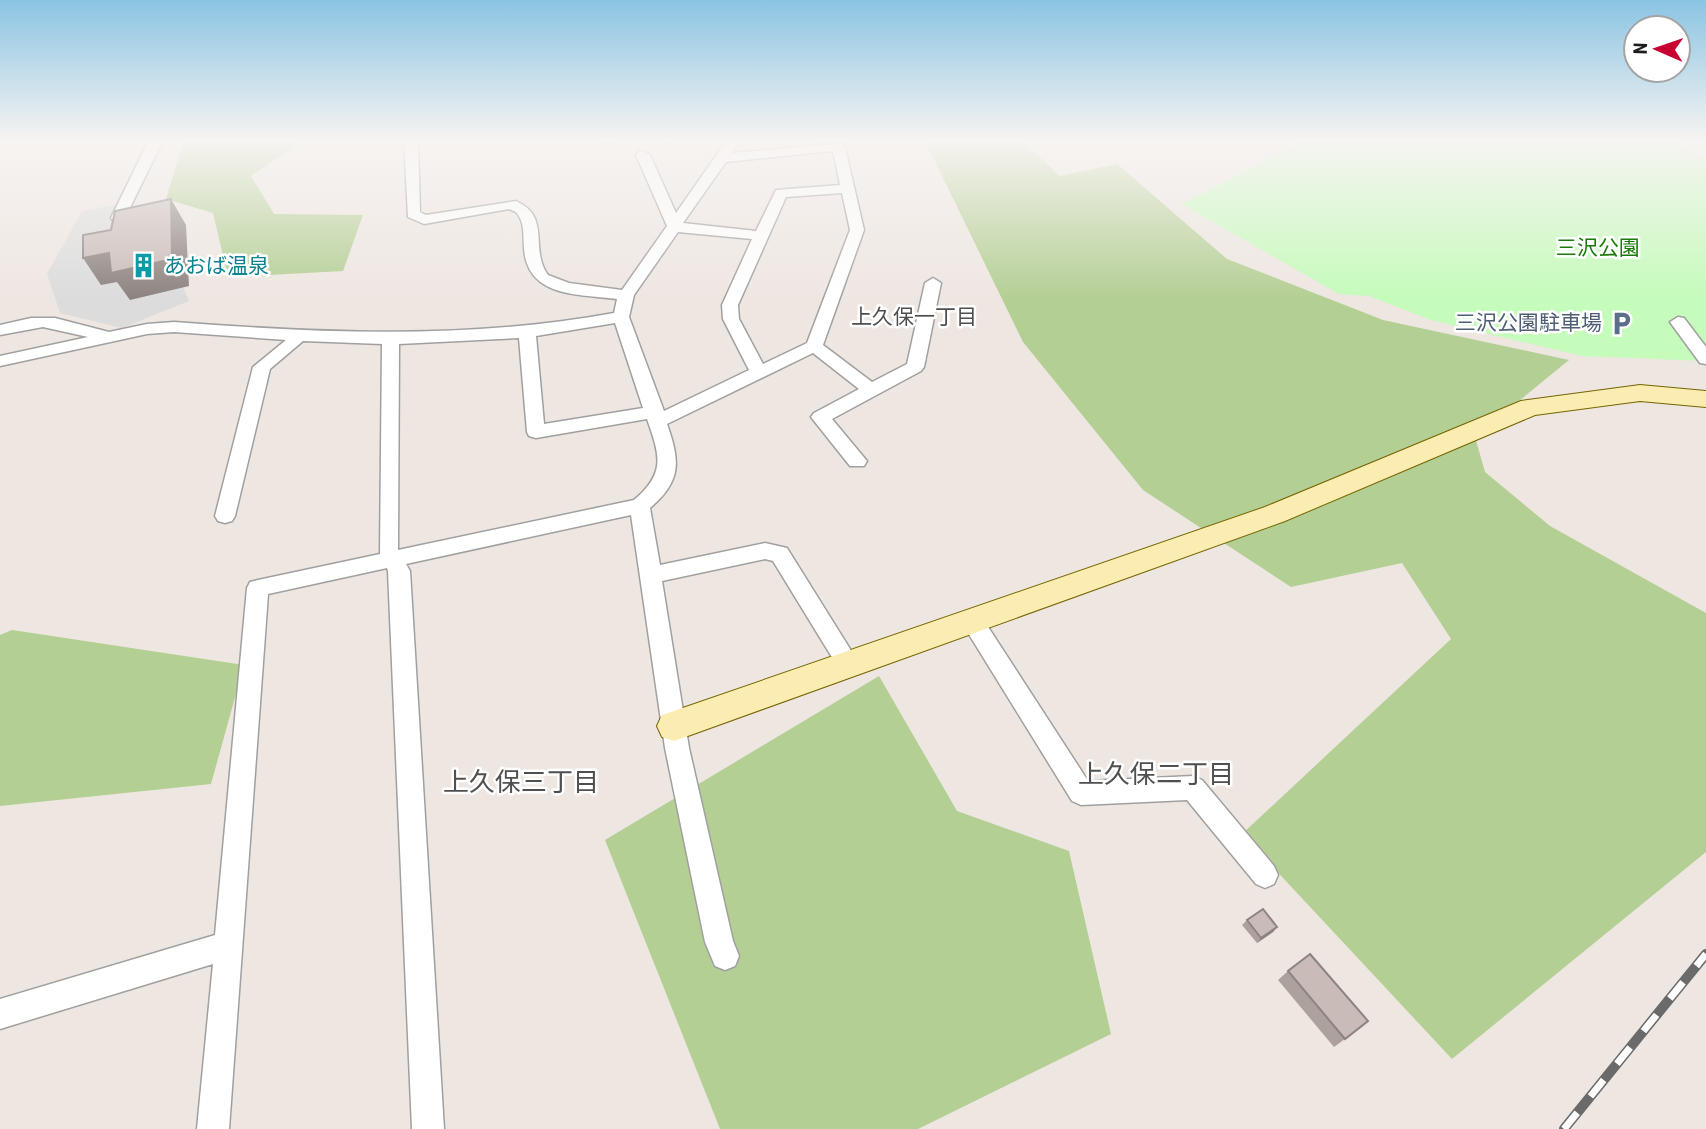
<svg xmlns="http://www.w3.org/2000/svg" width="1706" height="1129" font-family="'Roboto Condensed','Noto Sans JP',sans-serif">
  <rect width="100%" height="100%" fill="#eee6e1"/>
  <path fill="#b4cf94" d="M 184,140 L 304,140 L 251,176 L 274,214 L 363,215 L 343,271 L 228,277 L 213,213 L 166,199 Z
    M 929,140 L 1021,140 L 1060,176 L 1117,164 L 1227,259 L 1383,320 L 1569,360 L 1475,437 L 1485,472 L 1550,526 L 1706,613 L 1706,852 L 1452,1059 L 1242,834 L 1451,639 L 1402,563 L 1291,587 L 1143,490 L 1023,342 L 927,145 Z
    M 12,630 L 244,665 L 211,784 L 0,806 L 0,635 Z
    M 879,676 L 957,811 L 1069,851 L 1111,1034 L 918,1129 L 720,1129 L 605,840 Z"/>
  <path fill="#c5fbbb" d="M 1305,140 L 1675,140 L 1706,160 L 1706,361 L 1582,356 L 1431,320 L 1369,296 L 1339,294 L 1181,204 Z"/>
  <path fill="#dcdcdc" d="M 115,205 L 155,221 L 189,301 L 122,328 L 60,313 L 47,274 L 82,211 Z"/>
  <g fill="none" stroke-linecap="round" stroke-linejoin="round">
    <defs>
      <path id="street" d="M 149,140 L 163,140 L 125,218 L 123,221 L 113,221 L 111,218 Z
        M 404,140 L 418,140 L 420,212 L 426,215 L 516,201 C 552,217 529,249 548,275 L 569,283 L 622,290 L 667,226 L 636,155 L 638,152 L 643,151 L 650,155 L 676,213 L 727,140 L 741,140 L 732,153 L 844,143 L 864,230 L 823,345 L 872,382 L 907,364 L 925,283 L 933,278 L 941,283 L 924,367 L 921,371 L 832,419 L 867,461 L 864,466 L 850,466 L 811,417 L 814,413 L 859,389 L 813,353 L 667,424 C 680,461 682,481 650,508 L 660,565 L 765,543 L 787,548 L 860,665 L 857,672 L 849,675 L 841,672 L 773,561 L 765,559 L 662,581 L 689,748 L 733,941 L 739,956 L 735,966 L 725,970 L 715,966 L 705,942 L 665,748 L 631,515 L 406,564 L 410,571 L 444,1129 L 412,1129 L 388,571 L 387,568 L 268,594 L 229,1129 L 197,1129 L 213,964 L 0,1029 L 0,999 L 215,935 L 247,588 L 250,582 L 258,580 L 380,554 L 382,344 L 303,341 L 270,369 L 235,516 L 232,521 L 225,523 L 218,521 L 215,516 L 253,367 L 286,340 L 174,332 L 147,334 L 0,366 L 0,356 L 88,337 L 43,327 L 0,335 L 0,325 L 31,318 L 55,318 L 109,332 L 147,324 L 174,322 C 322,333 467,340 614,313 L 617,299 C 579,294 527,298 524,248 C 523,235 525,222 516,212 L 509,209 L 424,224 L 408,217 ZM 833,151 L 840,185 L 776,190 L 756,231 L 683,223 L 726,162 ZM 842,193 L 850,230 L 807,343 L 763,364 L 739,319 L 738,305 L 786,197 ZM 678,232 L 752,239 L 722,305 L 723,319 L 749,370 L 664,411 L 629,317 L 634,295 ZM 615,323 L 643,408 L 544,424 L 536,336 ZM 519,338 L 527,432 L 529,436 L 536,438 L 647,419 C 660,456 666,473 634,500 L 398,550 L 399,344 Z
        M 597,140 L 611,140 L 612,141 L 605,145 Z
        M 649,140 L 670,140 L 663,144 L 650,144 Z
        M 1678,317 L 1684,318 L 1706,347 L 1706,364 L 1700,363 L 1670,322 Z
        M 973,613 L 981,616 L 1088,781 L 1193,776 L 1202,780 L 1274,866 L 1278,875 L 1274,884 L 1265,888 L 1256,884 L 1187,800 L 1081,805 L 1072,801 L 965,628 L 962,622 L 965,616 Z"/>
      <path id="secondary" d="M 1640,385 L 1706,391 L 1706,407 L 1640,401 L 1535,415 L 1285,521 L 674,741 L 662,737 L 657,726 L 662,715 L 674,711 L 1265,507 L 1521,401 Z"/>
    </defs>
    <use href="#street" stroke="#a0a0a0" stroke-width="3"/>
    <use href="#secondary" stroke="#756501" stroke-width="2"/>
    <use href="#street" fill="#fff" fill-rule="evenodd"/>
    <use href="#secondary" fill="#fbedb1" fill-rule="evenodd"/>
    <defs>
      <path id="rail" d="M 1564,1129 L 1706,954"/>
    </defs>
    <use href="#rail" stroke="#6a6a6a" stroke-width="10"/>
    <use href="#rail" stroke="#fff" stroke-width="7" stroke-dasharray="21" stroke-linecap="butt"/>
  </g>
  <path fill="#ada19d" d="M 1247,920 L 1277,927 L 1273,932 L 1257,943 L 1242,925 Z
    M 1288,971 L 1345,1039 L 1334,1047 L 1278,980 Z"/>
  <path fill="#8d8380" d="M 171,199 L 186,225 L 189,286 L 130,300 L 117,282 L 101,285 L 83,258 Z
    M 1277,927 L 1273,932 L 1257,943 L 1261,938 Z"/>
  <path fill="#c9bbb7" stroke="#8d8380" stroke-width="2" d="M 171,199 L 172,259 L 111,273 L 109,253 L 83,258 L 83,235 L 111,230 L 115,211 Z
    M 1263,909 L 1277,927 L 1261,938 L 1247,920 Z
    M 1310,954 L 1368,1021 L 1345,1039 L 1288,971 Z"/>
  <linearGradient id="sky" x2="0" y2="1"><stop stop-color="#8bc4e3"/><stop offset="0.47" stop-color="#f7f4f2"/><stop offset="1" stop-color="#f7f4f2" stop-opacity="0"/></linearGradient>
  <rect width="1706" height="298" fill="url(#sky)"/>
  <defs>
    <symbol id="building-bare" viewBox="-9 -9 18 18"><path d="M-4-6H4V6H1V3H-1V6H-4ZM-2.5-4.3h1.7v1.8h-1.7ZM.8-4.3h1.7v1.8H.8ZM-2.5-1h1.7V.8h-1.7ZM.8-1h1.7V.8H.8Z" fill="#0f9aa8" stroke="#fff" stroke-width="2.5" paint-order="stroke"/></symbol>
    <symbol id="parking-bare" viewBox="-9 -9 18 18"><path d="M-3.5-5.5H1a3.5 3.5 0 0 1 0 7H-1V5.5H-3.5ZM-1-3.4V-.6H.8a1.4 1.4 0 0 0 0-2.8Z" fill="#5c6f8a" stroke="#fff" stroke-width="2.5" paint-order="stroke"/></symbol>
  </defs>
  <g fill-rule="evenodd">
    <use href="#building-bare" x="126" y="248" width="35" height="35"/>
    <use href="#parking-bare" x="1604" y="306" width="35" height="35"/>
  </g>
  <g text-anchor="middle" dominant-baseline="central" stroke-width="5" stroke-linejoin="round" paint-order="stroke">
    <g font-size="21" fill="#1a7c08" stroke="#fff">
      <text x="1598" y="248">三沢公園</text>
    </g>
    <g font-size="21" fill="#0d838f" stroke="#fff" text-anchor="start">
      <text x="164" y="266">あおば温泉</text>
    </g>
    <g font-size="21" fill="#4f4f4f" stroke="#fff">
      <text x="914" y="317">上久保一丁目</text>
    </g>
    <g font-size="21" fill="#4e5e75" stroke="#fff" text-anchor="end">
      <text x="1602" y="323">三沢公園駐車場</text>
    </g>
    <g font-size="26" fill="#4f4f4f" stroke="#fff">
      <text x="1156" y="774">上久保二丁目</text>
      <text x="521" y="782">上久保三丁目</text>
    </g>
  </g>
  <g transform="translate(1657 49) rotate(272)"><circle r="33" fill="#ffffff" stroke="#a4a4a4" stroke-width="2"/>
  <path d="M0-5L12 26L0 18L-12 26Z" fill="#c80031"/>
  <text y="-10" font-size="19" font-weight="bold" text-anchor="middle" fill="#1c1c1c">N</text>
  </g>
</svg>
